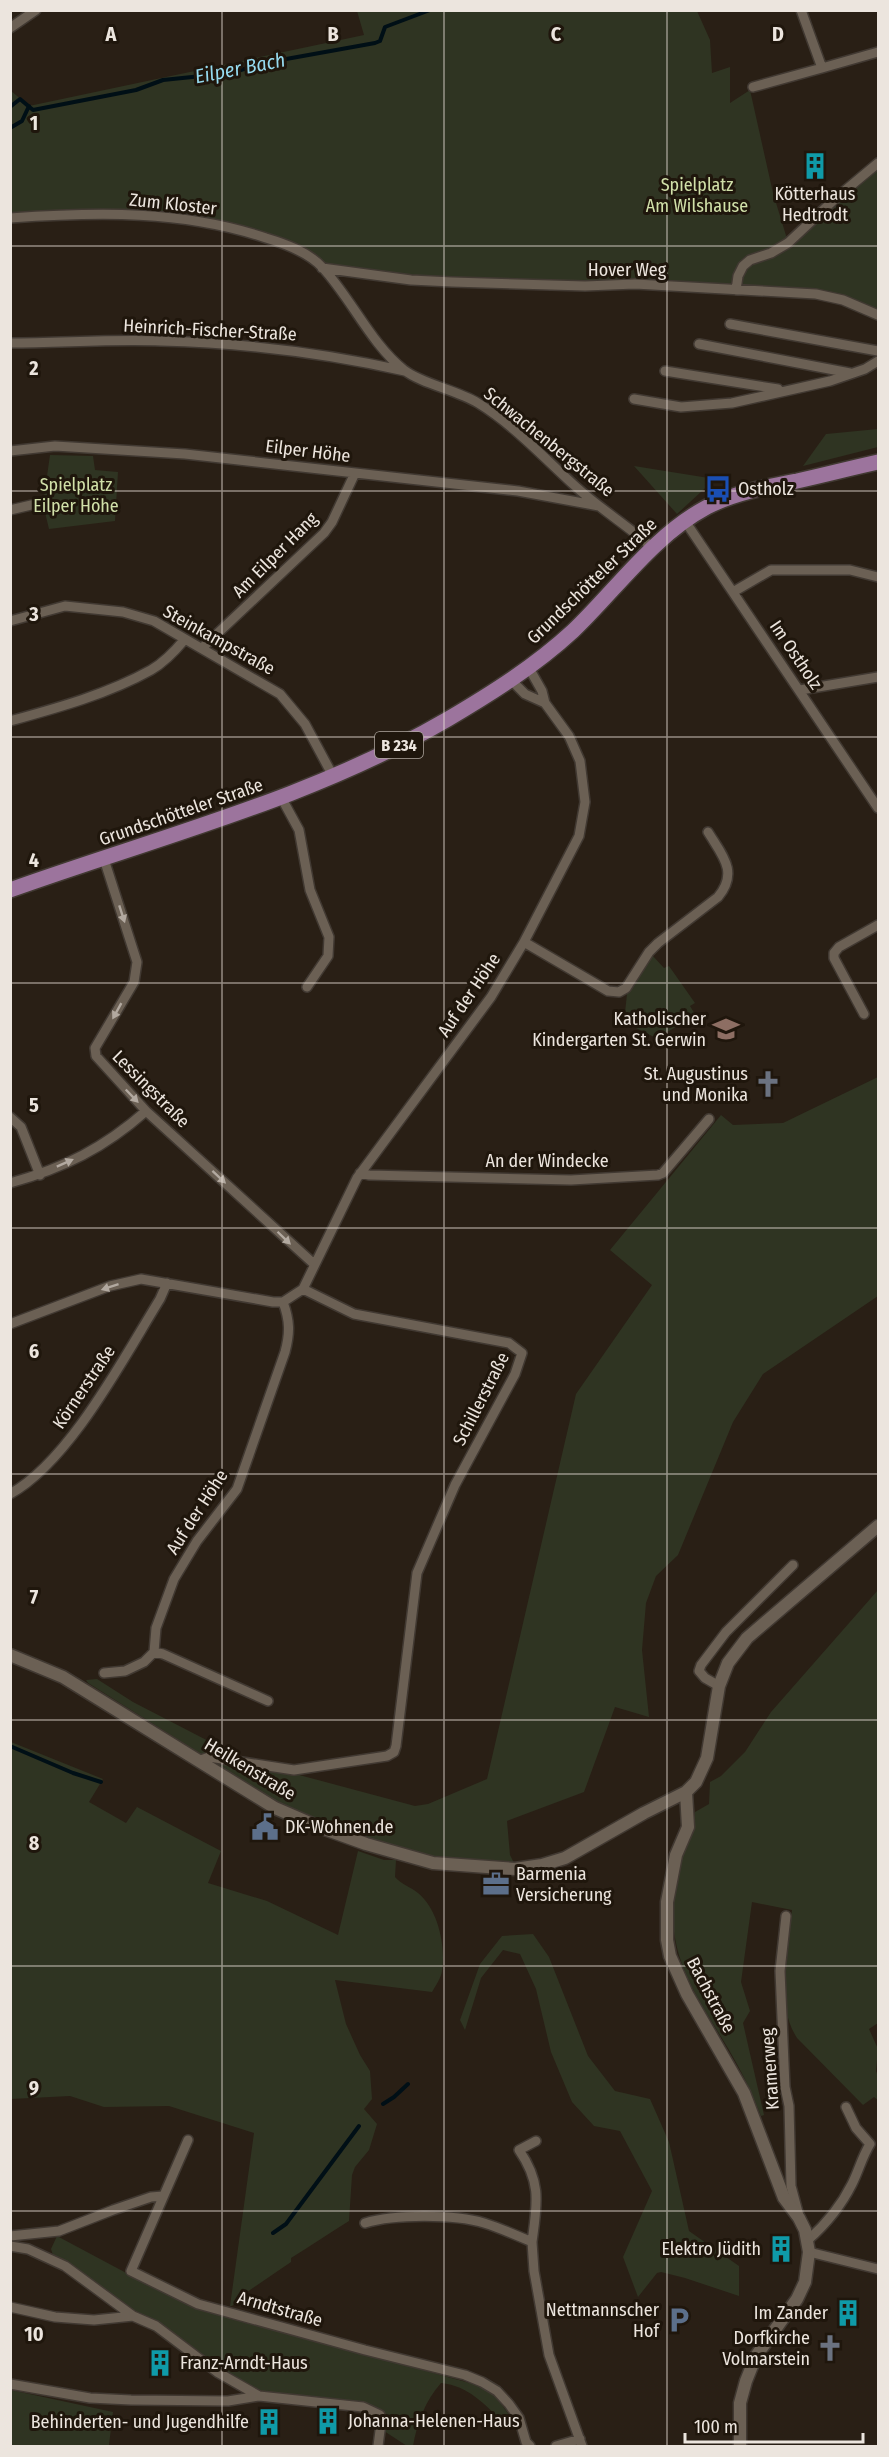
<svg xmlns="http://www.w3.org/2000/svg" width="889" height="2457" font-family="'Fira Sans Condensed',sans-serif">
  <rect width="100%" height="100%" fill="#291f15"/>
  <path fill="#2f3422" d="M 357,11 L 697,11 L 710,40 L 712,73 L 730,67 L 730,103 L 750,90 L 773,193 L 788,242 L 878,163 L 878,315 L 816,294 L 452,282 L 322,268 L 280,242 L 189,218 L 11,218 L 10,90 L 29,106 L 364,35 Z
    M 878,429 L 878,447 L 803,466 L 826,434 Z
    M 50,455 L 93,456 L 95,470 L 118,472 L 115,521 L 49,529 L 43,504 Z
    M 634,466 L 715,479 L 677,514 Z
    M 652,955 L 664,968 L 669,966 L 695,1003 L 690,1006 L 696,1016 L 656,1038 L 624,1022 L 627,994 L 636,982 Z
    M 878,1077 L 878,1296 L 763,1374 L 733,1422 L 678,1555 L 656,1576 L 646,1603 L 642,1650 L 649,1717 L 615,1707 L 584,1792 L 507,1821 L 510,1855 L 514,1863 L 436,1858 L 391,1847 L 282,1805 L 88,1683 L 86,1680 L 97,1679 L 133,1702 L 247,1761 L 415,1806 L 428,1804 L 487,1779 L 576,1394 L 652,1285 L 610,1250 L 721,1115 L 733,1125 L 783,1123 Z
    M 878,1590 L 878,2023 L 869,2029 L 878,2049 L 876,2071 L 878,2076 L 878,2100 L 874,2097 L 863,2105 L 797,2038 C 774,2002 787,1950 792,1910 L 752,1902 L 741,1982 L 750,2011 L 743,2023 L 764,2115 L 761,2116 C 754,2099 747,2082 738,2066 C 712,2017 673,1974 673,1915 C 673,1896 676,1875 682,1856 C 687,1841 695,1829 695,1812 L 709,1804 L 710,1782 L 721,1776 L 745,1752 L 771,1712 Z
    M 11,1742 L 103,1779 L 89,1802 L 126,1823 L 137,1807 L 221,1851 L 208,1883 L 267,1901 L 338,1935 L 358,1851 L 384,1860 L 396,1860 L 395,1877 C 402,1885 411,1887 418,1893 C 438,1909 446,1946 442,1971 C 441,1978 436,1985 432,1992 L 335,1980 L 346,2024 L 360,2055 L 370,2071 L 372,2099 L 364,2109 L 377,2124 L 369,2150 L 355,2167 L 352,2175 L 349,2221 C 329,2233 311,2246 291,2258 L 291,2262 L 247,2292 L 232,2306 L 230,2306 L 254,2133 L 169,2106 L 104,2107 L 70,2096 L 11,2099 Z
    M 533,1934 L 549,1957 L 588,2056 L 615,2091 L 650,2099 L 669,2142 L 689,2231 L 739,2266 L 739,2296 L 685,2278 L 661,2272 L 657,2273 L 638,2297 L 623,2257 L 652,2191 L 620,2131 L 594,2126 L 572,2102 L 551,2052 L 536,1989 L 520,1954 L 503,1950 L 481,1978 L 465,2030 L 460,2020 L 480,1964 L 502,1936 Z
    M 57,2236 L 160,2291 L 201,2309 L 477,2385 L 495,2395 L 514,2422 L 503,2422 C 484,2404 469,2386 441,2383 C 425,2401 417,2423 413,2446 L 407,2446 L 384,2431 L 383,2410 L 355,2401 L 267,2393 L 248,2385 L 220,2367 L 162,2324 L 128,2307 L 53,2255 L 51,2249 Z
    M 11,2390 L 113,2412 L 109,2445 L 117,2446 L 11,2446 Z"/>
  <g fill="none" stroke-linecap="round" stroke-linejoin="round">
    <path stroke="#000f16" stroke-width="4" d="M 10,107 L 20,99 L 33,110 L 136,90 L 163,80 L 231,73 L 264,63 L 375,43 L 380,41 L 385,27 L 430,10
      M 10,128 L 22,121 L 29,106
      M 10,1746 L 73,1773 L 101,1782
      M 383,2104 L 394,2097 L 408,2084
      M 273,2233 L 286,2224 L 359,2126"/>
    <defs>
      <path id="minor" d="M 801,10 L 822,68 L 878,52
        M 10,28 L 36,10
        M 753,87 L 822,68
        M 10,218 C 97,212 183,210 266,238 C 286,244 308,252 322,267 C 351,298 371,344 404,370 C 422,384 457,390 478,403 C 514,425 544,458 575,486 C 599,508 628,526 653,548
        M 322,268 L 411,280 L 452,282 L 585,286 L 635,284 L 816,294 L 843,300 L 878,315
        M 736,290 L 738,276 L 743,266 L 750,260 L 771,253 L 788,243 L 836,198 L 878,163
        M 730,324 L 878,351
        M 10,343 C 61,343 111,339 161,341 C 243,343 325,353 405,371
        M 699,344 L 850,373
        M 665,371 L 778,389
        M 634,399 L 681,407 L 732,403 L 830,381 L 865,369 L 878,361
        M 10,451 L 55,446 L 185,454 L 518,491 L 599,506
        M 10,510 L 40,503
        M 685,521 L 878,808
        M 733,592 L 771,570 L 850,570 L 878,577
        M 10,621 L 65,606 L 123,612 L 154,621 L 280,694 L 305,724 L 333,776
        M 202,648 L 324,533 L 332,522 L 355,473
        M 511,680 L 525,694 L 545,703
        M 800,690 L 878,677
        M 10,721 C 57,708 108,694 151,670 C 165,662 175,651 185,639
        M 281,797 L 299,830 L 310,890 L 329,937 L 328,956 L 307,987
        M 104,859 L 137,962 L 134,982 L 95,1048 L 96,1056 L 146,1111 L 314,1264
        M 524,942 L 608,991 L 619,992 L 626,988 L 649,952 L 658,943 L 718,897 C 739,872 722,855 708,832
        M 864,1014 L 834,958 L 834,953 L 839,947 L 878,925
        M 10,1117 L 21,1127 L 40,1175
        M 360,1173 L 369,1175 L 571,1180 L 658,1175 L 663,1173 L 709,1119
        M 10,1183 C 64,1168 104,1148 146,1111
        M 10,1324 L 110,1286 L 141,1279 L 273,1302 L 283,1302 L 303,1289 L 357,1178 L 491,997 L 524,942 L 579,836 L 585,802 L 580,761 L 569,736 L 545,703 L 542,691 L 529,668
        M 10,1494 C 70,1461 124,1357 160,1299 L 167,1283
        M 154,1652 L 163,1654 L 268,1701
        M 104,1673 L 125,1671 L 144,1662 L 154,1652 L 156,1628 L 174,1579 L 197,1541 L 237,1489 L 285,1352 C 290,1333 290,1321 283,1302
        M 719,1686 L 705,1678 L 699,1671 L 701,1665 L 726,1632 L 793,1565
        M 201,1760 L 209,1757 L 294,1770 L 387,1756 L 394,1752 L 396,1746 L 417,1573 L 455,1485 L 515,1374 L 522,1353 L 509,1343 L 354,1314 L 303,1289
        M 786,1916 L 780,1971 L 785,2087 L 789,2106 L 791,2186 L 799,2216
        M 188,2140 L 131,2271 L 198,2304 L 365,2350 L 465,2375 L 482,2382 L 497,2391 L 509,2404 L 519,2418 L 526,2442 L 530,2446
        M 365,2223 C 394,2214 455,2214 484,2223 C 500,2228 516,2235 532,2242 L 534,2271 L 549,2355 L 582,2446
        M 10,2236 L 59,2231 L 113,2210 L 151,2197 L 163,2196
        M 808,2240 C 825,2225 842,2204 852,2184 C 859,2170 862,2157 870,2144 L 856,2128 L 846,2107
        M 532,2242 C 537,2204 542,2183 519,2150 L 536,2141
        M 10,2246 L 28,2249 L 65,2266 L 133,2316 L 156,2326 L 217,2372 L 259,2396
        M 809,2252 L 878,2269
        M 10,2307 L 55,2317 L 94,2320 L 133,2316
        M 10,2384 L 90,2398 L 131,2400 L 228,2401 L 259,2396 L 363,2407 L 380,2415 L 381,2423 L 378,2446
        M 556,2446 L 580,2439"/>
      <path id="tertiary" d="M 10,1655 L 63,1677 L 275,1808 L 319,1827 L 366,1844 L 433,1863 L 515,1869 L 542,1865 L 565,1858 L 644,1813 L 686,1792 L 696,1782 L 707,1758 L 719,1686 L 728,1663 L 747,1638 L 878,1526
        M 686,1792 L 688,1827 L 676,1855 L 667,1902 L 667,1940 L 670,1956 L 687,1994 L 744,2093 L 784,2198 L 799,2218 L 805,2230 L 809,2252 L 805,2282 L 797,2299 L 756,2356 L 746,2381 L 740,2403 L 740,2446"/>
      <path id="primary" d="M 10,890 C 158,837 311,799 448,719 C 492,693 535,666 573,631 C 616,590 653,536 707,507 C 734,493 766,487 797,481 C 824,475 851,468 878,462"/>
    </defs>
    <use href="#minor" stroke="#413932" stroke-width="12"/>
    <use href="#tertiary" stroke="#413932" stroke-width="15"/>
    <use href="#primary" stroke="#413932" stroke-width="18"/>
    <use href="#minor" stroke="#6b6054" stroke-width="9"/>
    <use href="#tertiary" stroke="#6b6054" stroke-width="12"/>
    <use href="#primary" stroke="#9c749d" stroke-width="15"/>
  </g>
  <defs><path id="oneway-solid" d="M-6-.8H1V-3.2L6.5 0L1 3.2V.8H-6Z" transform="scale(1.5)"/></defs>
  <g fill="#b2a9a0">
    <use href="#oneway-solid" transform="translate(122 914) rotate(72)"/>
    <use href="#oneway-solid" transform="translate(117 1011) rotate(119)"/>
    <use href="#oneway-solid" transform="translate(132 1096) rotate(46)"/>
    <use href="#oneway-solid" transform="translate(65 1163) rotate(-24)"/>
    <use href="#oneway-solid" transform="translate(219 1177) rotate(43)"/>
    <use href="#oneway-solid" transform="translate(284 1238) rotate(44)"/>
    <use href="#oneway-solid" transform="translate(110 1287) rotate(162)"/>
  </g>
  <path fill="none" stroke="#ece5de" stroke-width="1.5" stroke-opacity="0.55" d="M 222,10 L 222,2446M 444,10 L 444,2446M 667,10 L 667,2446M 10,246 L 878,246M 10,491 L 878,491M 10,737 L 878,737M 10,983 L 878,983M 10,1228 L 878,1228M 10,1474 L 878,1474M 10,1720 L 878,1720M 10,1966 L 878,1966M 10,2211 L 878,2211"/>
  <defs>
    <symbol id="building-bare" viewBox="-9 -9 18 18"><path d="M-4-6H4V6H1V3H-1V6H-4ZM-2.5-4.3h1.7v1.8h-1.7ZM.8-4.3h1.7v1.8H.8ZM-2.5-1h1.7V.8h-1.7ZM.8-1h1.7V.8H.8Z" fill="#0f9aa8" stroke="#1f160c" stroke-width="2.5" paint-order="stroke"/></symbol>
    <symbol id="bus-bare" viewBox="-9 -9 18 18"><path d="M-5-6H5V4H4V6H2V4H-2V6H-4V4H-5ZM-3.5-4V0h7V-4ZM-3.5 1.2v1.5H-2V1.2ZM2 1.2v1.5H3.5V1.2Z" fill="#1a4fb4" stroke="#1f160c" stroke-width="2.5" paint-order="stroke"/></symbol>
    <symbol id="school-bare" viewBox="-9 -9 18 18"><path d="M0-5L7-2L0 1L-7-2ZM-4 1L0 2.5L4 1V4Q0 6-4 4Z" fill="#8d6e63" stroke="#1f160c" stroke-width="2.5" paint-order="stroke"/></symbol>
    <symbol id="church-bare" viewBox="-9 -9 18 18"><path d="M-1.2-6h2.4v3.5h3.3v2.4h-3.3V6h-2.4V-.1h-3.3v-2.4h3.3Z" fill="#6b7280" stroke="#1f160c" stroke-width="2.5" paint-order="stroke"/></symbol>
    <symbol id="civic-bare" viewBox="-9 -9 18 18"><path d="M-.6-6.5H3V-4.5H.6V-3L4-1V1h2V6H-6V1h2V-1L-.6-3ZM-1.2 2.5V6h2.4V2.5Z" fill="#5c6f8a" stroke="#1f160c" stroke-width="2.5" paint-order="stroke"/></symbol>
    <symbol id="office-bare" viewBox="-9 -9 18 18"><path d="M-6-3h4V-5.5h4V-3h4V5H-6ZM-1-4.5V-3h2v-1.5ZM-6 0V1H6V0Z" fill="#5c6f8a" stroke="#1f160c" stroke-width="2.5" paint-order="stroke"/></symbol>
    <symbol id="parking-bare" viewBox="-9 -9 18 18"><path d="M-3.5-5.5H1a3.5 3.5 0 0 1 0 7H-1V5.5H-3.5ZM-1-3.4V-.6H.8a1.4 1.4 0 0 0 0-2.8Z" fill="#5c6f8a" stroke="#1f160c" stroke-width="2.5" paint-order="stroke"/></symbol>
  </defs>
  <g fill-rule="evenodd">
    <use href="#building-bare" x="796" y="147" width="38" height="38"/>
    <use href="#bus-bare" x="699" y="470" width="38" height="38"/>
    <use href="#school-bare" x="707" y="1010" width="38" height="38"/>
    <use href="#church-bare" x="749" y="1065" width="38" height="38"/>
    <use href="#civic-bare" x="246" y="1808" width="38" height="38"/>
    <use href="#office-bare" x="477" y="1865" width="38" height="38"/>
    <use href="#building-bare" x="762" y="2230" width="38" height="38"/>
    <use href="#building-bare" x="829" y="2294" width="38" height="38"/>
    <use href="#parking-bare" x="660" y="2301" width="38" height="38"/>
    <use href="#church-bare" x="811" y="2329" width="38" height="38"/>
    <use href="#building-bare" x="141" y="2344" width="38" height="38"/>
    <use href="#building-bare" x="309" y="2402" width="38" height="38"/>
    <use href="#building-bare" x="250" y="2403" width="38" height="38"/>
  </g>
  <g text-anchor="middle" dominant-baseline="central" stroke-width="6" stroke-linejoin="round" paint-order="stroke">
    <rect fill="#1f160c" stroke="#aea79f" stroke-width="1.5" x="375" y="732" width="48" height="26" rx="4.5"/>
    <g font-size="16" font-weight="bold" fill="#ece5de">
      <text x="399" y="745">B 234</text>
    </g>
    <g font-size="18" fill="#d1e0a9" stroke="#1f160c">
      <text x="697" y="185">Spielplatz<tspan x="697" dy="21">Am Wilshause</tspan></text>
      <text x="76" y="485">Spielplatz<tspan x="76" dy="21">Eilper Höhe</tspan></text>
    </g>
    <g font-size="18" fill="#ece5de" stroke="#1f160c" text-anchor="end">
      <text x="815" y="194" text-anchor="middle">Kötterhaus<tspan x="815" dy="21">Hedtrodt</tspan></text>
      <text x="738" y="489" text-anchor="start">Ostholz</text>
      <text x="706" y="1019">Katholischer<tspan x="706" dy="21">Kindergarten St. Gerwin</tspan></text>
      <text x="748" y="1074">St. Augustinus<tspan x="748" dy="21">und Monika</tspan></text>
      <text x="285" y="1827" text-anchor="start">DK-Wohnen.de</text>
      <text x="516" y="1874" text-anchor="start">Barmenia<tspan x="516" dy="21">Versicherung</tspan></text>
      <text x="761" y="2249">Elektro Jüdith</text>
      <text x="659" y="2310">Nettmannscher<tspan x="659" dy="21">Hof</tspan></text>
      <text x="828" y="2313">Im Zander</text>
      <text x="810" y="2338">Dorfkirche<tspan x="810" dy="21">Volmarstein</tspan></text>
      <text x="180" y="2363" text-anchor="start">Franz-Arndt-Haus</text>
      <text x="348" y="2421" text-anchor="start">Johanna-Helenen-Haus</text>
      <text x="249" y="2422">Behinderten- und Jugendhilfe</text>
    </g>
    <g font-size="18" fill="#ece5de" stroke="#1f160c">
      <text transform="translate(173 204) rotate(6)">Zum Kloster</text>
      <text x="627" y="270">Hover Weg</text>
      <text transform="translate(210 330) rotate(3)">Heinrich-Fischer-Straße</text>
      <text transform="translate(549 442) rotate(39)">Schwachenbergstraße</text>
      <text transform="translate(308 451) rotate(7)">Eilper Höhe</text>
      <text transform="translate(275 555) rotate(-45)">Am Eilper Hang</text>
      <text transform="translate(592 581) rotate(-44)">Grundschötteler Straße</text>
      <text transform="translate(219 640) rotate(29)">Steinkampstraße</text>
      <text transform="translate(796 655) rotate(56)">Im Ostholz</text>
      <text transform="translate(181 812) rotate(-19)">Grundschötteler Straße</text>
      <text transform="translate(469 995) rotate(-56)">Auf der Höhe</text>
      <text transform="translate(151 1089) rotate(45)">Lessingstraße</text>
      <text x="547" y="1161">An der Windecke</text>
      <text transform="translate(84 1387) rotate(-56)">Körnerstraße</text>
      <text transform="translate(481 1399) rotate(-63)">Schillerstraße</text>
      <text transform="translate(197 1512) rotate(-57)">Auf der Höhe</text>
      <text transform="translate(250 1769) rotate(31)">Heilkenstraße</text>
      <text transform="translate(711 1995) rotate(62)">Bachstraße</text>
      <text transform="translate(770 2069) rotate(-94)">Kramerweg</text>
      <text transform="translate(280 2309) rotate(16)">Arndtstraße</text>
    </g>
    <g font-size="20" font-style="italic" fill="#96dbf0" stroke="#1f160c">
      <text transform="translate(240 68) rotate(-11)">Eilper Bach</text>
    </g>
  </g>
  <g font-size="20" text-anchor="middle" font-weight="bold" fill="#ece5de" stroke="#1f160c" stroke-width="6" stroke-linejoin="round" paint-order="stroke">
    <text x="111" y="41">A</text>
    <text x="333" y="41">B</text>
    <text x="556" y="41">C</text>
    <text x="778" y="41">D</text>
    <text x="34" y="130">1</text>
    <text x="34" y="375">2</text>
    <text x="34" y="621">3</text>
    <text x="34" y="867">4</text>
    <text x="34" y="1112">5</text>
    <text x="34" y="1358">6</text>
    <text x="34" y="1604">7</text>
    <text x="34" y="1850">8</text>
    <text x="34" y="2095">9</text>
    <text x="34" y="2341">10</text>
  </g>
  <rect width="889" height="2457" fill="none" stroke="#ece5de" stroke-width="24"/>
  <path d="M685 2433v9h178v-9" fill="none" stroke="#ece5de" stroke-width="3"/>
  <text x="694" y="2433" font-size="18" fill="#ece5de" stroke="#1f160c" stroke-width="4.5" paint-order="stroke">100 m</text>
</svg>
